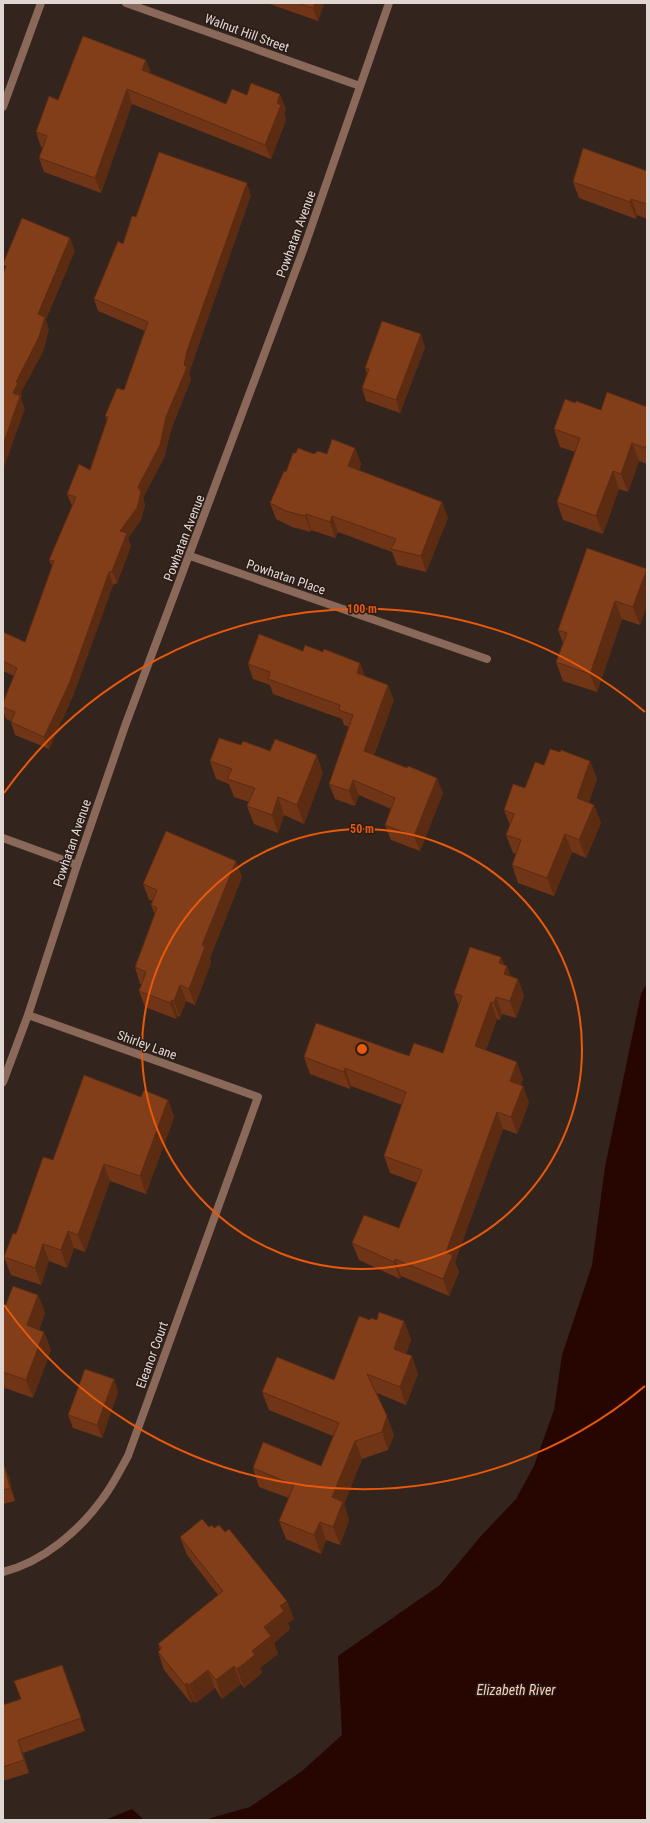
<svg xmlns="http://www.w3.org/2000/svg" width="650" height="1823" font-family="'Roboto Condensed',sans-serif">
  <rect width="100%" height="100%" fill="#33251e"/>
  <path fill="#270500" d="M 647,983 L 647,1820 L 204,1820 L 250,1807 L 302,1771 L 342,1735 L 338,1656 L 440,1585 L 481,1536 L 516,1499 L 534,1466 L 554,1410 L 562,1355 L 592,1265 L 605,1167 L 641,994 Z
    M 132,1809 L 144,1820 L 105,1820 Z"/>
  <g fill="none" stroke-linecap="round" stroke-linejoin="round">
    <path stroke="#8a695a" stroke-width="8" d="M 126,3 L 360,86
      M 3,107 L 41,3
      M 190,556 L 487,659
      M 3,838 L 77,865
      M 3,1082 L 28,1015 L 77,865 L 125,726 L 304,248 L 389,3
      M 3,1572 C 43,1562 79,1531 103,1498 C 113,1485 120,1470 128,1456 L 258,1097 L 28,1015"/>
  </g>
  <path fill="#703416" d="M 267,3 L 324,3 L 318,21 Z
    M 151,74 L 226,104 L 247,95 L 286,109 L 284,113 L 286,120 L 271,159 L 132,104 L 101,193 L 44,172 L 39,158 L 43,147 L 41,147 L 36,132 L 58,100 Z
    M 647,171 L 647,219 L 637,215 L 636,219 L 579,198 L 573,182 Z
    M 251,195 L 192,364 L 189,373 L 191,379 L 171,430 L 164,458 L 143,498 L 145,505 L 141,520 L 128,538 L 131,546 L 117,583 L 113,585 L 73,696 L 49,749 L 15,735 L 11,722 L 11,721 L 6,719 L 3,710 L 3,703 L 14,676 L 3,671 L 3,632 L 25,642 L 52,566 L 49,560 L 72,506 L 67,494 L 90,470 L 107,421 L 105,416 L 124,390 L 145,331 L 98,311 L 94,299 L 123,244 L 136,217 Z
    M 425,347 L 400,413 L 366,401 L 362,388 L 367,374 L 365,368 Z
    M 575,403 L 601,410 L 647,407 L 647,464 L 639,461 L 628,492 L 619,489 L 603,534 L 563,520 L 557,502 L 575,452 L 560,447 L 554,429 Z
    M 355,448 L 361,464 L 359,470 L 442,502 L 448,518 L 426,572 L 397,565 L 392,552 L 338,532 L 335,538 L 311,530 L 311,532 L 292,527 L 276,519 L 270,503 L 286,472 L 314,454 L 327,454 Z
    M 647,569 L 647,605 L 640,625 L 622,619 L 597,692 L 563,681 L 556,662 L 563,643 L 558,630 Z
    M 248,664 L 365,676 L 394,700 L 374,755 L 443,793 L 420,851 L 391,840 L 385,825 L 391,809 L 359,795 L 355,806 L 335,799 L 329,784 L 349,727 L 344,725 L 342,719 L 273,694 L 270,685 L 253,679 Z
    M 241,745 L 270,751 L 323,773 L 304,824 L 284,815 L 278,833 L 254,824 L 247,806 L 249,802 L 234,797 L 229,784 L 216,779 L 210,761 Z
    M 560,752 L 590,761 L 597,779 L 589,802 L 594,805 L 601,823 L 586,858 L 572,852 L 554,896 L 518,883 L 512,865 L 516,854 L 513,853 L 506,835 L 510,825 L 504,810 L 525,788 L 544,765 Z
    M 242,877 L 210,958 L 211,963 L 195,1005 L 186,1001 L 180,1017 L 178,1016 L 176,1019 L 145,1007 L 139,991 L 142,984 L 140,984 L 135,967 L 155,915 L 151,905 L 153,901 L 149,900 L 143,884 Z
    M 501,957 L 504,965 L 511,976 L 518,979 L 524,996 L 516,1018 L 502,1014 L 500,1020 L 497,1019 L 486,1050 L 523,1079 L 521,1085 L 523,1086 L 529,1103 L 517,1134 L 503,1129 L 455,1262 L 459,1272 L 449,1296 L 401,1276 L 400,1279 L 359,1260 L 352,1243 L 399,1228 L 417,1183 L 390,1173 L 384,1156 L 402,1105 L 351,1086 L 350,1089 L 310,1074 L 304,1057 L 409,1056 L 443,1053 L 459,1006 L 454,993 Z
    M 141,1097 L 168,1100 L 174,1117 L 146,1194 L 110,1181 L 85,1252 L 74,1248 L 67,1268 L 49,1261 L 41,1285 L 11,1275 L 4,1257 L 53,1160 Z
    M 38,1295 L 45,1313 L 39,1330 L 44,1332 L 51,1350 L 33,1398 L 5,1388 L 3,1394 L 3,1312 Z
    M 370,1320 L 404,1321 L 411,1340 L 406,1354 L 418,1374 L 406,1405 L 377,1393 L 394,1435 L 388,1450 L 362,1459 L 344,1504 L 349,1520 L 340,1545 L 326,1540 L 321,1554 L 286,1539 L 279,1521 L 289,1498 L 259,1487 L 253,1468 L 321,1466 L 333,1436 L 269,1410 L 262,1392 L 334,1380 Z
    M 114,1379 L 118,1392 L 102,1438 L 73,1428 L 68,1415 Z
    M 3,1465 L 4,1465 L 9,1478 L 15,1501 L 3,1504 Z
    M 209,1527 L 294,1619 L 288,1623 L 290,1629 L 274,1643 L 278,1654 L 260,1668 L 262,1673 L 244,1688 L 241,1684 L 222,1699 L 215,1688 L 196,1703 L 194,1701 L 191,1703 L 164,1670 L 158,1652 L 160,1650 L 158,1644 L 218,1595 L 187,1555 L 180,1537 Z
    M 62,1665 L 85,1731 L 23,1753 L 29,1773 L 3,1781 L 3,1705 L 21,1699 Z"/>
  <path fill="#5b2b12" d="M 315,3 L 324,3 L 318,21 L 313,8 Z
    M 146,60 L 152,75 L 142,70 Z
    M 127,89 L 132,104 L 101,193 L 95,178 Z
    M 280,94 L 286,109 L 284,113 L 286,120 L 271,159 L 265,145 L 277,103 Z
    M 247,183 L 251,195 L 192,364 L 189,373 L 191,379 L 171,430 L 164,458 L 143,498 L 145,505 L 141,520 L 128,538 L 131,546 L 117,583 L 112,571 L 120,531 L 138,487 L 184,365 L 187,351 Z
    M 631,199 L 637,215 L 636,219 L 630,202 Z
    M 70,238 L 75,251 L 46,320 L 49,329 L 44,350 L 21,393 L 22,396 L 21,399 L 25,409 L 3,470 L 3,445 L 16,382 L 38,314 Z
    M 421,334 L 425,347 L 400,413 L 396,400 Z
    M 632,443 L 639,461 L 628,492 L 621,474 Z
    M 647,443 L 647,453 L 645,448 Z
    M 355,448 L 361,464 L 354,482 L 348,466 Z
    M 613,471 L 619,489 L 603,534 L 596,516 Z
    M 442,502 L 448,518 L 426,572 L 421,556 Z
    M 306,514 L 311,530 L 311,532 L 305,516 Z
    M 332,516 L 338,532 L 335,538 L 330,522 Z
    M 647,569 L 647,605 L 640,625 L 633,607 Z
    M 109,572 L 113,585 L 73,696 L 49,749 L 44,737 Z
    M 615,601 L 622,619 L 597,692 L 590,674 Z
    M 360,663 L 366,678 L 357,673 Z
    M 388,685 L 394,700 L 369,766 L 364,751 Z
    M 317,755 L 323,773 L 304,824 L 297,805 Z
    M 590,761 L 597,779 L 584,816 L 577,798 Z
    M 437,778 L 443,793 L 420,851 L 414,836 Z
    M 353,780 L 359,795 L 355,806 L 349,791 Z
    M 278,797 L 284,815 L 278,833 L 272,815 Z
    M 594,805 L 601,823 L 586,858 L 579,840 Z
    M 565,834 L 572,852 L 554,896 L 547,878 Z
    M 236,861 L 242,877 L 210,958 L 211,963 L 195,1005 L 189,989 L 202,945 Z
    M 501,957 L 506,970 L 507,966 L 513,983 L 506,979 L 499,963 Z
    M 518,979 L 524,996 L 516,1018 L 510,1001 Z
    M 180,985 L 186,1001 L 180,1017 L 174,1001 Z
    M 496,997 L 502,1014 L 500,1020 L 494,1003 Z
    M 172,1000 L 178,1016 L 176,1019 L 170,1003 Z
    M 491,1002 L 497,1019 L 481,1063 L 475,1046 Z
    M 517,1062 L 523,1079 L 516,1098 L 510,1081 Z
    M 345,1068 L 351,1086 L 350,1089 L 344,1072 Z
    M 523,1086 L 529,1103 L 517,1134 L 511,1117 Z
    M 168,1100 L 174,1117 L 146,1194 L 140,1176 Z
    M 497,1112 L 503,1129 L 455,1262 L 459,1272 L 449,1296 L 443,1279 L 446,1252 Z
    M 104,1164 L 110,1181 L 85,1252 L 78,1235 Z
    M 68,1231 L 74,1248 L 67,1268 L 61,1250 Z
    M 43,1244 L 49,1261 L 41,1285 L 35,1268 Z
    M 395,1259 L 401,1276 L 400,1279 L 394,1262 Z
    M 38,1295 L 45,1313 L 34,1344 L 27,1325 Z
    M 404,1321 L 411,1340 L 401,1368 L 394,1349 Z
    M 44,1332 L 51,1350 L 33,1398 L 26,1380 Z
    M 412,1356 L 418,1374 L 406,1405 L 400,1387 Z
    M 114,1379 L 118,1392 L 102,1438 L 97,1425 Z
    M 3,1382 L 5,1388 L 3,1394 Z
    M 387,1416 L 394,1435 L 388,1450 L 382,1432 Z
    M 355,1441 L 362,1459 L 344,1504 L 349,1520 L 340,1545 L 333,1527 L 332,1497 Z
    M 4,1465 L 9,1478 L 15,1501 L 10,1488 Z
    M 320,1522 L 326,1540 L 321,1554 L 314,1535 Z
    M 287,1601 L 294,1619 L 288,1623 L 290,1629 L 274,1643 L 278,1654 L 260,1668 L 262,1673 L 244,1688 L 237,1669 L 252,1651 L 264,1627 L 280,1606 Z
    M 234,1666 L 241,1684 L 222,1699 L 216,1680 Z
    M 208,1670 L 215,1688 L 196,1703 L 189,1685 Z
    M 187,1683 L 194,1701 L 191,1703 L 185,1685 Z
    M 18,1740 L 23,1753 L 29,1773 L 24,1760 Z"/>
  <path fill="#823d19" stroke="#5b2b12" d="M 298,3 L 315,3 L 313,8 Z
    M 83,36 L 146,60 L 142,70 L 226,104 L 232,89 L 247,95 L 251,83 L 280,94 L 277,103 L 281,105 L 265,145 L 127,89 L 95,178 L 39,158 L 47,136 L 36,132 L 49,96 L 58,100 Z
    M 583,148 L 647,171 L 647,204 L 631,199 L 630,202 L 573,182 Z
    M 159,152 L 247,183 L 187,351 L 184,365 L 187,367 L 166,417 L 160,445 L 138,487 L 141,492 L 137,508 L 120,531 L 127,533 L 112,571 L 109,572 L 69,684 L 44,737 L 11,722 L 15,712 L 3,707 L 3,703 L 17,668 L 3,661 L 3,632 L 25,642 L 54,561 L 49,560 L 76,497 L 67,494 L 79,464 L 90,470 L 108,417 L 105,416 L 117,388 L 124,390 L 148,322 L 94,299 L 118,241 L 123,244 L 132,216 L 136,217 Z
    M 22,218 L 70,238 L 38,314 L 45,317 L 39,337 L 16,382 L 18,383 L 13,393 L 20,396 L 3,445 L 3,274 L 6,266 L 3,265 L 3,264 Z
    M 382,321 L 421,334 L 396,400 L 362,388 L 369,369 L 365,368 Z
    M 607,392 L 647,407 L 647,443 L 645,448 L 632,443 L 621,474 L 613,471 L 596,516 L 557,502 L 580,438 L 554,429 L 565,399 L 575,403 L 576,401 L 601,410 Z
    M 332,439 L 355,448 L 348,466 L 442,502 L 421,556 L 391,549 L 396,539 L 332,516 L 330,522 L 306,514 L 305,516 L 286,511 L 270,503 L 284,471 L 286,472 L 293,453 L 296,453 L 298,448 L 314,454 L 318,451 L 327,454 Z
    M 587,548 L 647,569 L 633,607 L 615,601 L 590,674 L 556,662 L 567,633 L 558,630 Z
    M 259,634 L 303,651 L 305,645 L 323,652 L 324,649 L 360,663 L 357,673 L 388,685 L 364,751 L 407,768 L 408,766 L 437,778 L 414,836 L 385,825 L 395,798 L 353,780 L 349,791 L 329,784 L 353,715 L 339,710 L 340,705 L 268,679 L 270,672 L 248,664 Z
    M 219,738 L 241,745 L 243,741 L 270,751 L 275,739 L 317,755 L 297,805 L 278,797 L 272,815 L 247,806 L 255,788 L 227,779 L 232,769 L 210,761 Z
    M 550,749 L 560,752 L 561,750 L 590,761 L 577,798 L 594,805 L 579,840 L 565,834 L 547,878 L 512,865 L 521,840 L 506,835 L 514,814 L 504,810 L 513,784 L 525,788 L 535,762 L 544,765 Z
    M 166,831 L 236,861 L 202,945 L 205,947 L 189,989 L 180,985 L 174,1001 L 172,1000 L 170,1003 L 139,991 L 146,972 L 135,967 L 157,908 L 151,905 L 157,890 L 143,884 Z
    M 470,947 L 501,957 L 499,963 L 507,966 L 504,974 L 518,979 L 510,1001 L 496,997 L 494,1003 L 491,1002 L 475,1046 L 517,1062 L 510,1081 L 523,1086 L 511,1117 L 497,1112 L 446,1252 L 453,1255 L 443,1279 L 395,1259 L 394,1262 L 352,1243 L 364,1215 L 399,1228 L 422,1170 L 384,1156 L 406,1092 L 345,1068 L 344,1072 L 304,1057 L 316,1023 L 409,1056 L 414,1043 L 443,1053 L 462,996 L 454,993 Z
    M 84,1075 L 141,1097 L 144,1090 L 168,1100 L 140,1176 L 104,1164 L 78,1235 L 68,1231 L 61,1250 L 43,1244 L 35,1268 L 4,1257 L 13,1233 L 16,1234 L 43,1157 L 53,1160 Z
    M 13,1286 L 38,1295 L 27,1325 L 44,1332 L 26,1380 L 3,1372 L 3,1312 Z
    M 379,1312 L 404,1321 L 394,1349 L 412,1356 L 400,1387 L 367,1374 L 387,1416 L 382,1432 L 355,1441 L 332,1497 L 343,1502 L 333,1527 L 320,1522 L 314,1535 L 279,1521 L 294,1485 L 253,1468 L 263,1442 L 321,1466 L 339,1423 L 262,1392 L 277,1357 L 334,1380 L 359,1316 L 370,1320 L 371,1318 L 377,1320 Z
    M 85,1369 L 114,1379 L 97,1425 L 68,1415 Z
    M 3,1465 L 4,1465 L 10,1488 L 3,1490 Z
    M 202,1519 L 209,1527 L 212,1525 L 214,1528 L 219,1525 L 225,1532 L 229,1529 L 287,1601 L 280,1606 L 284,1611 L 264,1627 L 271,1636 L 252,1651 L 255,1655 L 237,1669 L 234,1666 L 216,1680 L 208,1670 L 189,1685 L 187,1683 L 185,1685 L 158,1652 L 162,1648 L 158,1644 L 223,1591 L 180,1537 Z
    M 62,1665 L 81,1718 L 18,1740 L 24,1760 L 3,1767 L 3,1705 L 21,1699 L 14,1681 Z"/>
  <g fill="none" stroke="#e8590c" stroke-width="2">
    <circle cx="362" cy="1049" r="220"/>
    <path d="M645 1386A440 440 0 0 1 4 1305M4 793A440 440 0 0 1 645 712"/>
  </g>
  <g text-anchor="middle" dominant-baseline="central" stroke-width="3" stroke-linejoin="round" paint-order="stroke">
    <g font-size="13" fill="#e0d6d2" stroke="#291b15">
      <text transform="translate(247 33) rotate(20)">Walnut Hill Street</text>
      <text transform="translate(296 234) rotate(-70)">Powhatan Avenue</text>
      <text transform="translate(184 538) rotate(-69)">Powhatan Avenue</text>
      <text transform="translate(286 577) rotate(19)">Powhatan Place</text>
      <text transform="translate(72 843) rotate(-71)">Powhatan Avenue</text>
      <text transform="translate(147 1045) rotate(20)">Shirley Lane</text>
      <text transform="translate(152 1355) rotate(-70)">Eleanor Court</text>
    </g>
    <g font-size="14" font-style="italic" fill="#f9cebb" stroke="#291b15">
      <text x="516" y="1690">Elizabeth River</text>
    </g>
  </g>
  <circle cx="362" cy="1049" r="6" fill="#e8590c" stroke="#291b15" stroke-width="2"/>
  <g font-size="12" text-anchor="middle" font-weight="bold" fill="#e8590c" stroke="#291b15" stroke-width="3" stroke-linejoin="round" paint-order="stroke">
    <text x="362" y="613">100 m</text>
    <text x="362" y="833">50 m</text>
  </g>
  <rect width="650" height="1823" fill="none" stroke="#e0d6d2" stroke-width="8"/>
</svg>
